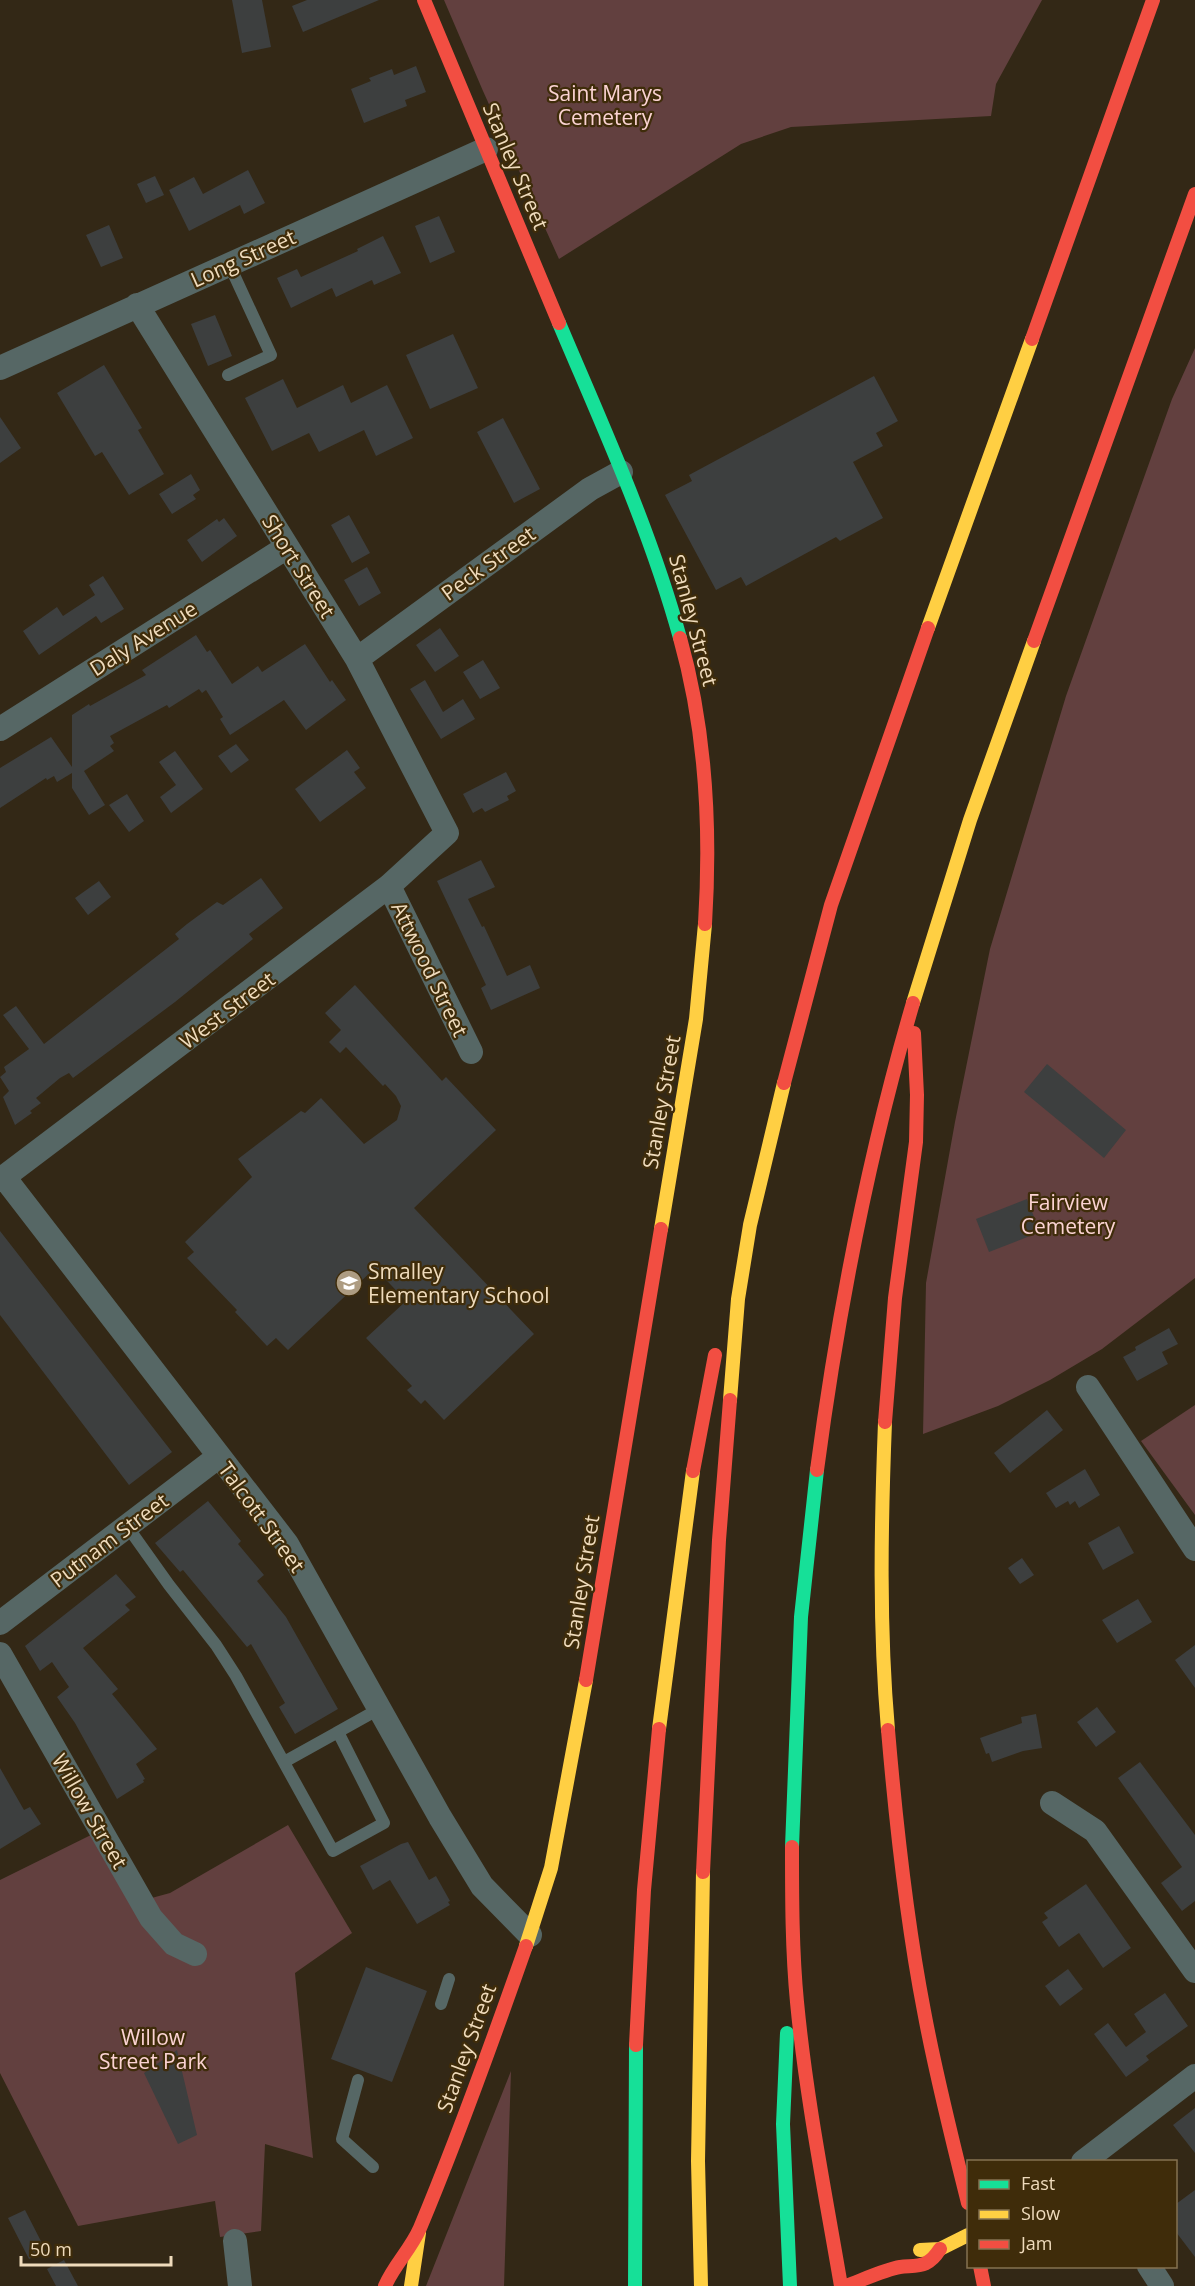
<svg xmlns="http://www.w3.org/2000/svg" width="1195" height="2286" font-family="'Open Sans',sans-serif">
  <rect width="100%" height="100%" fill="#332816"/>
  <path fill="#62403f" d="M 444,0 L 1042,0 L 996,84 L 991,116 L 791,127 L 741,144 L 559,259 L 483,91 Z
    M 1195,348 L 1195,1278 L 1102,1349 L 1050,1380 L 998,1406 L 923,1434 L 926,1283 L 955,1122 L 990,949 L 1066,696 L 1172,399 Z
    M 1195,1405 L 1195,1515 L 1141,1441 Z
    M 288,1825 L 352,1933 L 295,1973 L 313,2158 L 265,2144 L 261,2231 L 220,2237 L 215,2201 L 78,2226 L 0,2073 L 0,1880 L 97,1832 L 137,1902 L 170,1893 Z
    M 511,2071 L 504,2286 L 426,2286 Z"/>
  <path fill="#3d3f3f" d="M 232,0 L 262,0 L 271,47 L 242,53 Z
    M 307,0 L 379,0 L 303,32 L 292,6 Z
    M 416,66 L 426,92 L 405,100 L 407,106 L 364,123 L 351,89 L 371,81 L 369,78 L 392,69 L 394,75 Z
    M 248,170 L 265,203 L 244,214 L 240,205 L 189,231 L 169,190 L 194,177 L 203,194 Z
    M 155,176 L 164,195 L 146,203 L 137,184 Z
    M 439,216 L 455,252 L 430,263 L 415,226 Z
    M 109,225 L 123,258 L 101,267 L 86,235 Z
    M 383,236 L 401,273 L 374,285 L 372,280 L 336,297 L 332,288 L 291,308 L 277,278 L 297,269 L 301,277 L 358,251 L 357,249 Z
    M 215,315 L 232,356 L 208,366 L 191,324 Z
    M 453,334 L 478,388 L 430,409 L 406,355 Z
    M 104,365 L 142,428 L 138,430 L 164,474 L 129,495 L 102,452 L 95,456 L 57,393 Z
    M 874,376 L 898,421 L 876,433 L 883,446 L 853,462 L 883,518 L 840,541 L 836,537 L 746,586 L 741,577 L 716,590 L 665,495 L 692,481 L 689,475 Z
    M 283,379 L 297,408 L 343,385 L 351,403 L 387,385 L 413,438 L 376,456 L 364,430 L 319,452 L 309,433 L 272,451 L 245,398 Z
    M 0,417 L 21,448 L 0,463 Z
    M 503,418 L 540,489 L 514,503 L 477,432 Z
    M 191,474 L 200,490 L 193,495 L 196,499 L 172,514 L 159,494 Z
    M 349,515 L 370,553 L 352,563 L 331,525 Z
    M 224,518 L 237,536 L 202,562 L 187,540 L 217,519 L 219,522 Z
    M 367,567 L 381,593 L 359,606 L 344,580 Z
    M 103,576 L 124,609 L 101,623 L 96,616 L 39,655 L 23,631 L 57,607 L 63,616 L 95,595 L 89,585 Z
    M 440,628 L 459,656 L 435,672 L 416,645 Z
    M 196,635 L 207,652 L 210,650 L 232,684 L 258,666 L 262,672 L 305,644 L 330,682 L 332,680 L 346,700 L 306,730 L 284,700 L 230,735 L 220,719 L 223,717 L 206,690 L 202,693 L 199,689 L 169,708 L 167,705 L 110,736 L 114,743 L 110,746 L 114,751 L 84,771 L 105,805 L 89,815 L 72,788 L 72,773 L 57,782 L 54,776 L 47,780 L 46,778 L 0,808 L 0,768 L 51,737 L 72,767 L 72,715 L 89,704 L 90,706 L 146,675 L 142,670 Z
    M 483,660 L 500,688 L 480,699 L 463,672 Z
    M 425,680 L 443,712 L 463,699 L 475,719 L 441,739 L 410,689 Z
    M 236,744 L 249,760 L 231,773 L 218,756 Z
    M 347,750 L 360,768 L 354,772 L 366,788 L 320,822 L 295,789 Z
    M 175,751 L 203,789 L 171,813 L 160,797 L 176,785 L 159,762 Z
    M 506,772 L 516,791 L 507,796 L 509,800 L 485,812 L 482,808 L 473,813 L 463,794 Z
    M 127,794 L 144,821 L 129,832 L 109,805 Z
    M 481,860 L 495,887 L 468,899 L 482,927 L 484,926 L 507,976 L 530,965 L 540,988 L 491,1010 L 481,988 L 486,985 L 437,881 Z
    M 261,878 L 283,908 L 249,934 L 253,939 L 175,1002 L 73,1078 L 69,1073 L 60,1078 L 36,1098 L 41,1103 L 30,1111 L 32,1113 L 15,1125 L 3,1097 L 9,1091 L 0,1077 L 6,1072 L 4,1067 L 29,1049 L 3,1015 L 16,1006 L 44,1044 L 179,939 L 175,934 L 187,924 L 217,902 L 223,905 Z
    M 99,881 L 111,897 L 88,915 L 75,898 Z
    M 355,985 L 442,1081 L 446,1077 L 496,1130 L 414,1208 L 534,1334 L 444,1420 L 425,1400 L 421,1404 L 407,1390 L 412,1386 L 366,1338 L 406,1301 L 375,1268 L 288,1350 L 276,1338 L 267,1346 L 235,1312 L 237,1310 L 187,1258 L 194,1252 L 185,1242 L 252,1177 L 238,1159 L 301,1111 L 305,1113 L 321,1098 L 364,1144 L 397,1120 L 401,1106 L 396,1096 L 385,1084 L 383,1086 L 346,1047 L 340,1053 L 329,1042 L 341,1030 L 325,1013 Z
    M 1047,1064 L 1126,1130 L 1104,1158 L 1024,1092 Z
    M 1027,1199 L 1040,1232 L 989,1252 L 976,1219 Z
    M 0,1231 L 172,1452 L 129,1485 L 0,1315 Z
    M 1169,1328 L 1178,1344 L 1162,1352 L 1168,1364 L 1137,1381 L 1123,1357 L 1136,1350 L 1135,1347 Z
    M 1047,1410 L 1063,1430 L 1010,1473 L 994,1453 Z
    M 1085,1469 L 1100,1495 L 1079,1508 L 1075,1501 L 1070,1505 L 1068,1501 L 1056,1508 L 1046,1493 Z
    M 208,1501 L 241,1541 L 238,1544 L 264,1575 L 257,1581 L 286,1617 L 338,1709 L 295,1734 L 279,1707 L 285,1703 L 251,1644 L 247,1647 L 183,1570 L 180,1572 L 155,1543 Z
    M 1119,1526 L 1134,1553 L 1103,1570 L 1088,1543 Z
    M 1022,1558 L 1034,1575 L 1020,1584 L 1008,1568 Z
    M 116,1574 L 136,1597 L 125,1605 L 130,1610 L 83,1648 L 118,1689 L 112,1694 L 157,1749 L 136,1764 L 145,1779 L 143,1780 L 144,1782 L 117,1799 L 75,1723 L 57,1697 L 69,1687 L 52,1662 L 40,1671 L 25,1646 Z
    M 1138,1599 L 1152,1622 L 1117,1643 L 1102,1620 Z
    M 1195,1645 L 1195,1688 L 1175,1660 Z
    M 1097,1707 L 1116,1732 L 1096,1747 L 1077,1722 Z
    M 1036,1714 L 1042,1748 L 1023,1751 L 992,1762 L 989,1753 L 986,1754 L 980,1738 L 1022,1723 L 1021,1717 Z
    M 1140,1762 L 1195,1835 L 1195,1901 L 1182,1911 L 1161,1883 L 1182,1867 L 1118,1778 Z
    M 0,1768 L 24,1810 L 30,1807 L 41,1824 L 0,1849 Z
    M 408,1842 L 429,1880 L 436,1876 L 450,1901 L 448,1902 L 450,1905 L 417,1924 L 390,1880 L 373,1890 L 360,1866 L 401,1844 Z
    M 1086,1884 L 1131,1948 L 1103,1968 L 1079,1933 L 1059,1947 L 1042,1922 L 1048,1918 L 1044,1913 Z
    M 366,1967 L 427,1991 L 392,2082 L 331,2059 Z
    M 1068,1969 L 1083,1989 L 1060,2006 L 1045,1986 Z
    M 1165,1993 L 1188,2026 L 1146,2056 L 1149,2060 L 1126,2077 L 1094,2034 L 1108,2023 L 1126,2047 L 1146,2032 L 1134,2014 Z
    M 177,2050 L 197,2135 L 178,2144 L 144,2073 Z
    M 1195,2108 L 1195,2153 L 1173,2125 Z
    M 1195,2190 L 1195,2257 L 1176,2232 L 1176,2204 Z
    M 25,2210 L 46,2251 L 29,2259 L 8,2218 Z
    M 64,2260 L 78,2286 L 56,2286 L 47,2269 Z"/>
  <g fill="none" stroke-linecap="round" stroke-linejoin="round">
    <path stroke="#566765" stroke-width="12" d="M 228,375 L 271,355 L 229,264
      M 127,1526 L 169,1585 L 216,1645 L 236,1676 L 333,1851 L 384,1823 L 338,1732 L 284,1762
      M 336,1733 L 379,1709
      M 441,2004 L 449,1979
      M 358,2080 L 342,2139 L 373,2167"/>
    <path stroke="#566765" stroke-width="24" d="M 0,368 L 486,149
      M 357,659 L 590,489 L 621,472
      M 0,729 L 287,547
      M 389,886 L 471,1052
      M 4,1177 L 287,1544 L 440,1817 L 482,1886 L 530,1935
      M 0,1180 L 389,886 L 447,833 L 357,659 L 137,305
      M 1088,1387 L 1195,1549
      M 0,1623 L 218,1457
      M 0,1654 L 151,1918 L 174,1944 L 195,1954
      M 1052,1803 L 1095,1831 L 1195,1971
      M 1083,2162 L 1195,2076
      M 235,2241 L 240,2286
      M 1149,2266 L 1162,2286"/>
    <path stroke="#16e098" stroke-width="14" d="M 559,323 C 603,427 650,529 680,638
      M 792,1847 L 801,1617 L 817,1470
      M 787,2033 L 783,2124 L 790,2286
      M 635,2286 L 636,2045"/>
    <path stroke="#ffcf43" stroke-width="14" d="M 928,628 L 1032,339
      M 913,1003 L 970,820 L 1034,641
      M 661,1229 L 696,1019 L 705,924
      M 730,1400 L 738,1299 L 750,1225 L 784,1083
      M 885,1422 C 881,1525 879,1627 888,1730
      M 659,1729 L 693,1471
      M 526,1946 L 551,1868 L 586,1680
      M 920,2250 L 940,2249 L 968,2235
      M 411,2286 L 419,2233
      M 701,2286 L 698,2161 L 703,1872"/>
    <path stroke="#f24e42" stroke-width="14" d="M 424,0 L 559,323
      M 1032,339 L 1153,0
      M 680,638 C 706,730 711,829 705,924
      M 1034,641 L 1195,194
      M 784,1083 L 831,905 L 928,628
      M 885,1422 L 895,1298 L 916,1142 L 917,1095 L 914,1033
      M 817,1470 C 838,1312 868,1156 913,1003
      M 693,1471 L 715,1355
      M 586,1680 L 661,1229
      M 888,1730 C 896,1824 906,1918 924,2011 C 936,2076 952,2139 968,2203
      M 792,1847 C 792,1898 792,1950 797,2002 C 806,2097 825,2192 841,2286
      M 703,1872 L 719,1540 L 730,1400
      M 636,2045 L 644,1890 L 659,1729
      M 980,2266 L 984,2286
      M 385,2286 C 394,2265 411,2249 420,2228 C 459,2135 493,2040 526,1946
      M 846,2286 C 860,2281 886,2269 900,2267 C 919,2265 928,2268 940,2249"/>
  </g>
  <defs>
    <symbol id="school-disc" viewBox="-11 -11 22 22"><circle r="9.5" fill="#ad9c82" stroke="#3f2c0a"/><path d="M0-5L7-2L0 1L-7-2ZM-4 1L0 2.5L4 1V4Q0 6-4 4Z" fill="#fff"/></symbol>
  </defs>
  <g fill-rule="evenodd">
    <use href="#school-disc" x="334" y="1268" width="30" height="30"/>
  </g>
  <g text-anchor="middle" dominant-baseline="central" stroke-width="4.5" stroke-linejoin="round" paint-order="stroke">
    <g font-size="21" fill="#fbd3d3" stroke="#3f2c0a">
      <text x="605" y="93">Saint Marys<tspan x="605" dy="24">Cemetery</tspan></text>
      <text x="1068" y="1202">Fairview<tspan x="1068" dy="24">Cemetery</tspan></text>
      <text x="153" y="2037">Willow<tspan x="153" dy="24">Street Park</tspan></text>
    </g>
    <g font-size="21" fill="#efdbbc" stroke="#3f2c0a">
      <text transform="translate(516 166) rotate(67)">Stanley Street</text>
      <text transform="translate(243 258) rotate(-24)">Long Street</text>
      <text transform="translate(488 563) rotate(-36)">Peck Street</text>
      <text transform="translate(299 566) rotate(58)">Short Street</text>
      <text transform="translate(694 620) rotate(75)">Stanley Street</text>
      <text transform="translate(143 638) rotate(-32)">Daly Avenue</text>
      <text transform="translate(430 969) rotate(64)">Attwood Street</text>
      <text transform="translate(227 1010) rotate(-37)">West Street</text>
      <text transform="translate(661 1102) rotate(-80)">Stanley Street</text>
      <text transform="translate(262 1517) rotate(54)">Talcott Street</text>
      <text transform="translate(109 1540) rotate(-37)">Putnam Street</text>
      <text transform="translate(581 1582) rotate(-81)">Stanley Street</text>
      <text transform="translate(90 1811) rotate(60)">Willow Street</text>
      <text transform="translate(466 2048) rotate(-70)">Stanley Street</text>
    </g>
    <g font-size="21" fill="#efdbbc" stroke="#3f2c0a" text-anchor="start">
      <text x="368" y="1271">Smalley<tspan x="368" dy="24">Elementary School</tspan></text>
    </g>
  </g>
  <rect x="967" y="2160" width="210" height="108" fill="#3f2c0a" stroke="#857251" stroke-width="1.5"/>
  <rect x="979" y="2180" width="30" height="9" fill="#16e098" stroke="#857251" stroke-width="1.5"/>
  <text x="1021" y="2190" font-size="18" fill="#efdbbc">Fast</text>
  <rect x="979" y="2210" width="30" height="9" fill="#ffcf43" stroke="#857251" stroke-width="1.5"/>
  <text x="1021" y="2220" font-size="18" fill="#efdbbc">Slow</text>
  <rect x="979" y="2240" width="30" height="9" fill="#f24e42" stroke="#857251" stroke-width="1.5"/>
  <text x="1021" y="2250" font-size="18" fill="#efdbbc">Jam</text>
  <path d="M21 2256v9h150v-9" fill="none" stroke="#efdbbc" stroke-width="3"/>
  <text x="30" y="2256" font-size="18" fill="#efdbbc" stroke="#3f2c0a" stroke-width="4.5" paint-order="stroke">50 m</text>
</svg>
